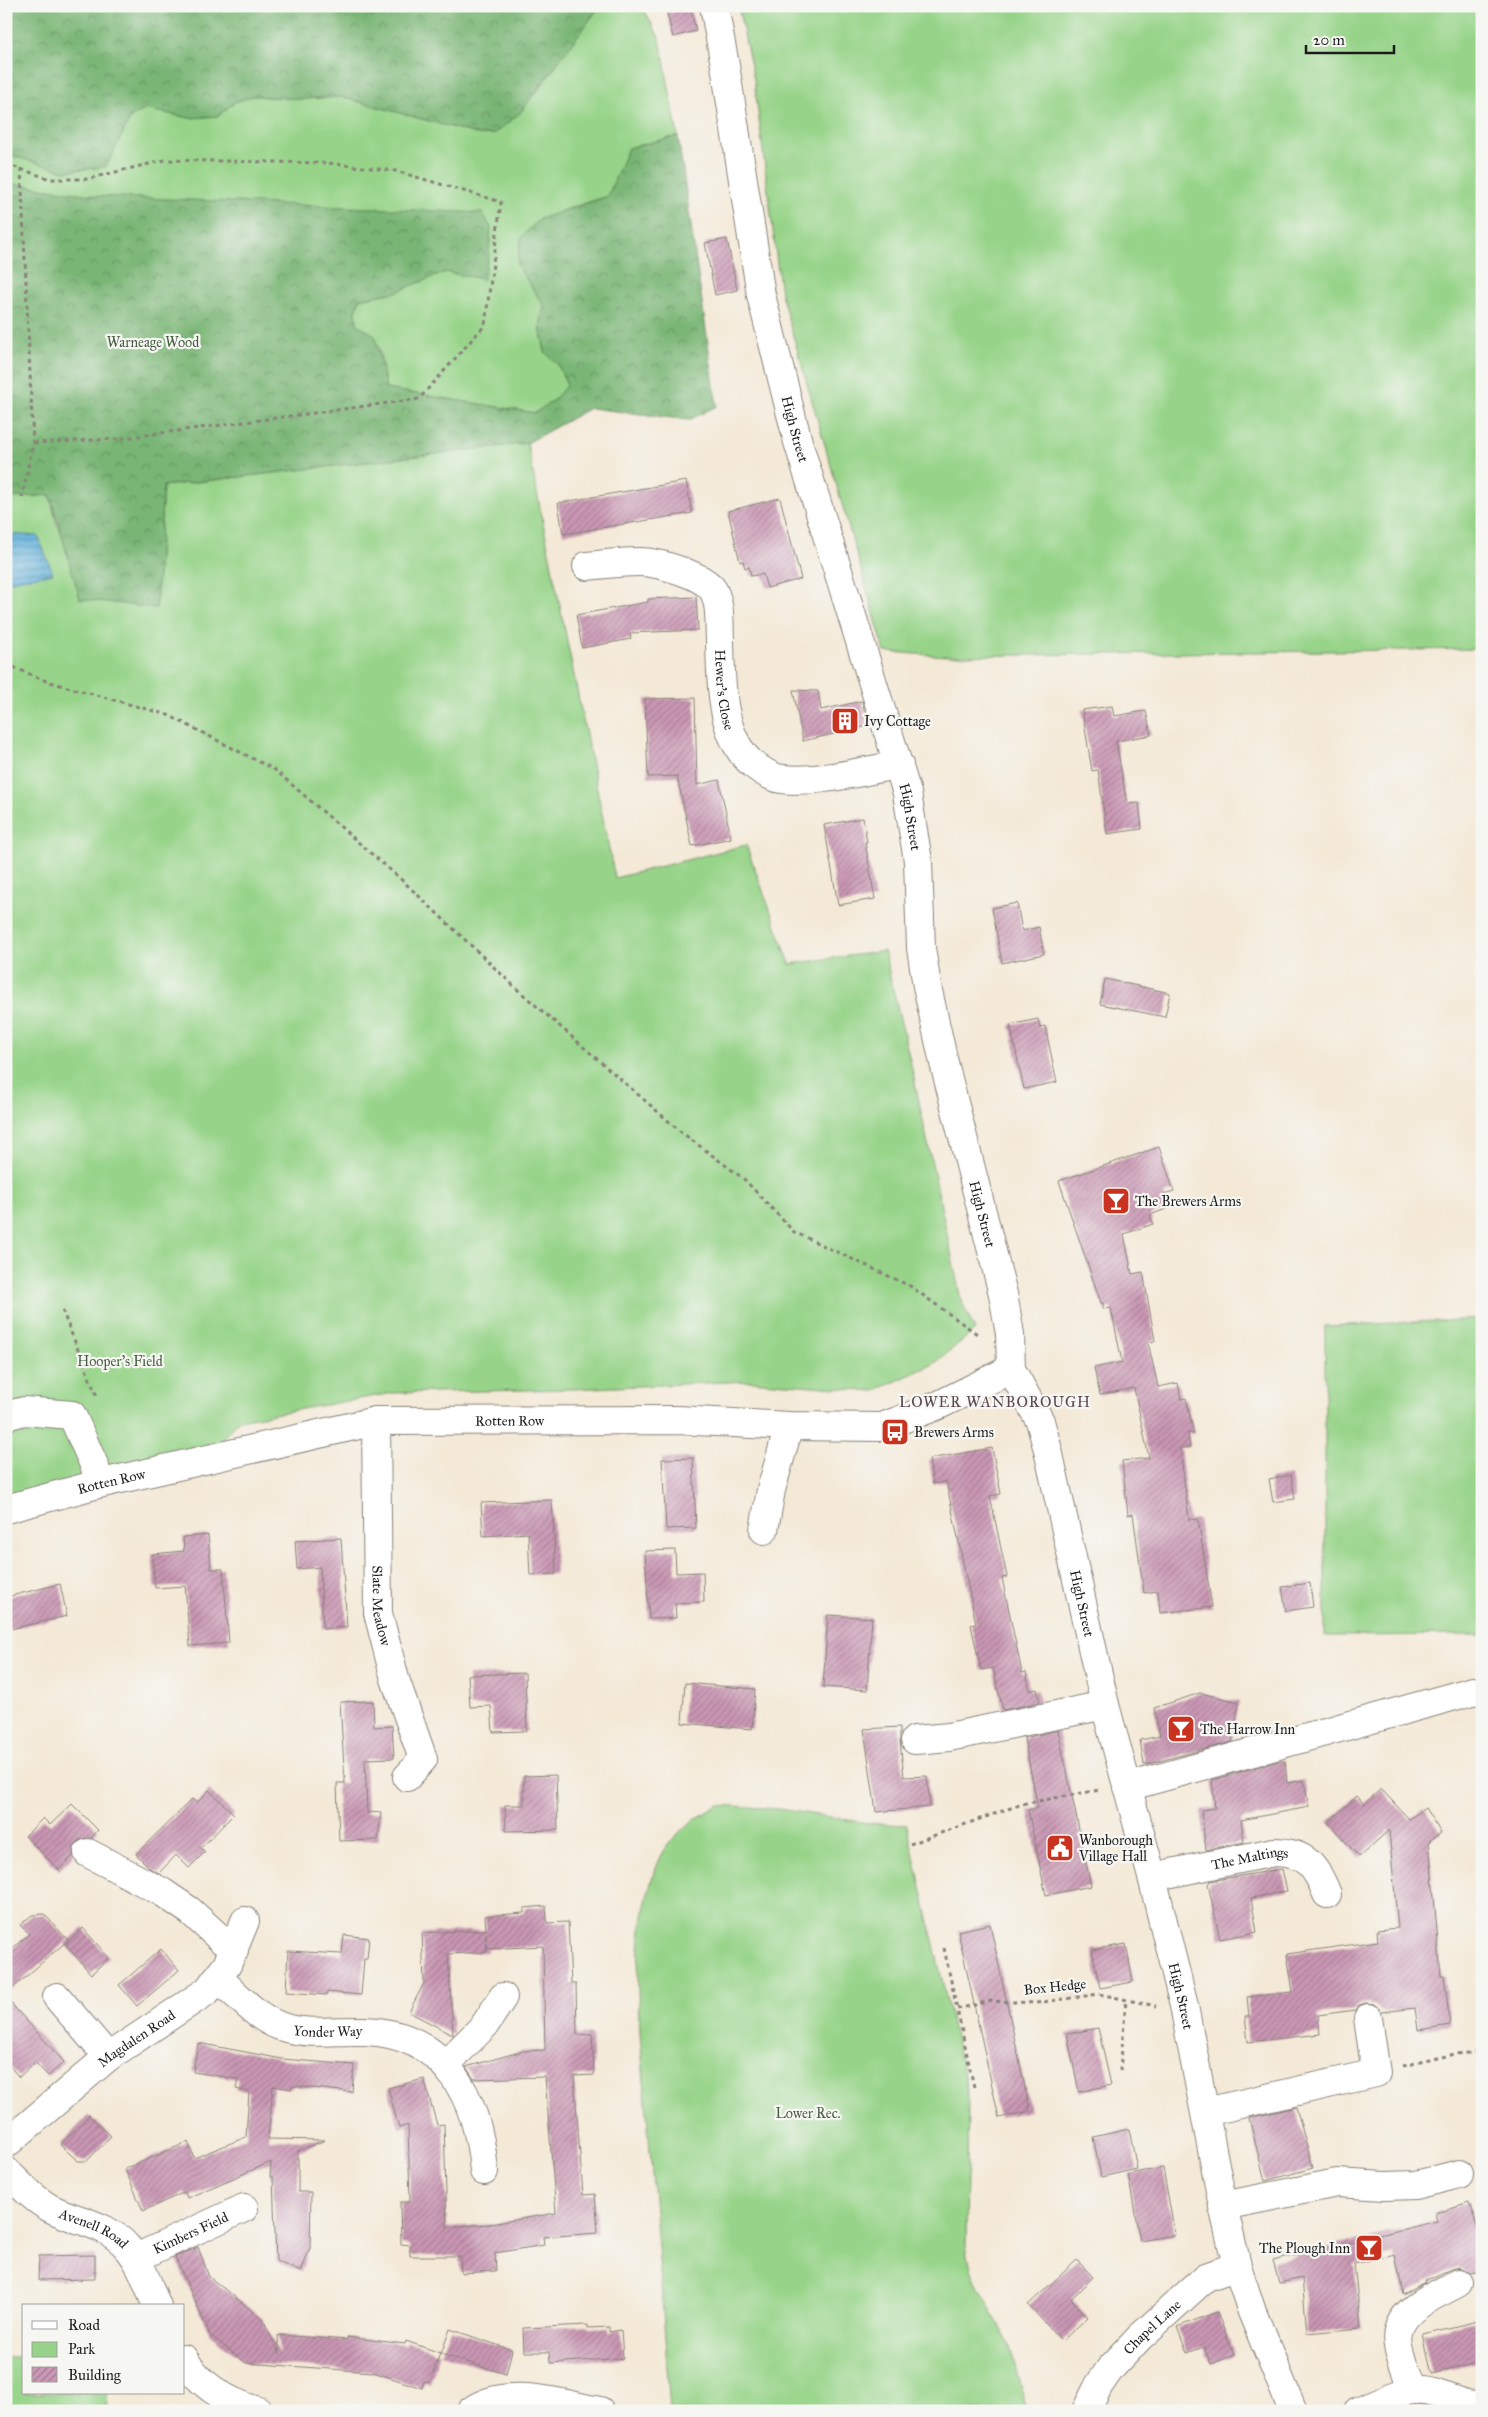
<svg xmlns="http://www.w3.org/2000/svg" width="1488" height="2417" font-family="'IM FELL Great Primer',serif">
  <defs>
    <pattern id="forest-crowns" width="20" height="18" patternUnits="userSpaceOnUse" patternTransform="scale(1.25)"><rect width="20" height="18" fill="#79b675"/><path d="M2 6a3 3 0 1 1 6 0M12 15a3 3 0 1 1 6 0" fill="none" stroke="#62935f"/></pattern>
    <pattern id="water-rules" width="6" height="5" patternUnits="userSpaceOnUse" patternTransform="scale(1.25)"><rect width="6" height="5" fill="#61b1dc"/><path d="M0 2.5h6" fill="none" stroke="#4f8fb2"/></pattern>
    <pattern id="building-hatch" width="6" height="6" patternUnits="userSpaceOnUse" patternTransform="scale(1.25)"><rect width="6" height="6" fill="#ca97b4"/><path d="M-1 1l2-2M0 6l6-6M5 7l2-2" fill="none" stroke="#a37a92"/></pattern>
  </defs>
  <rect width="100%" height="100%" fill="#f6f6f2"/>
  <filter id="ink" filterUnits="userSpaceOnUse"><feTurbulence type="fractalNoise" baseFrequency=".02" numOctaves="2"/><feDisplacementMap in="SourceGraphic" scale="10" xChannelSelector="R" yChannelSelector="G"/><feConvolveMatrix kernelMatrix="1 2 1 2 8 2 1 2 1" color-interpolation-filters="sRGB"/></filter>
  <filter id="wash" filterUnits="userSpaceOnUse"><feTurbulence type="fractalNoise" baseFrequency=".0096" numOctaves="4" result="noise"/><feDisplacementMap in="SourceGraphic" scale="20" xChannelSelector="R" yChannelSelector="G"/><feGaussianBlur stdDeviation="1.12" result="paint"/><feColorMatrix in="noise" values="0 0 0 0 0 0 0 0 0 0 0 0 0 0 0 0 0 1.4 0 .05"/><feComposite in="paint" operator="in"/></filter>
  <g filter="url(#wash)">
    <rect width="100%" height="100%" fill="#f4e9d7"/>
    <path fill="#97d489" stroke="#5a7852" d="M 600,6 L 642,6 L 660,39 L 678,136 L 628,148 L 608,196 L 561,211 L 517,265 L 544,306 L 540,327 L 545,352 L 558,365 L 567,385 L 554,400 L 535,413 L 386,389 L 379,347 L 357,324 L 356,311 L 359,299 L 396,292 L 445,272 L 98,196 L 6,183 L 6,154 L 15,155 L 122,131 L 131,117 L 146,109 L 189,118 L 218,116 L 235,102 L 253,96 L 301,99 L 342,97 L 480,135 L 494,134 L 538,91 L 589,18 Z
      M 738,6 L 1482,6 L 1482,649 L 947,656 L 885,652 L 781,294 L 754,80 Z
      M 527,443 L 615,878 L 746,845 L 790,964 L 884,951 L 912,1069 L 961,1300 L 975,1330 L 934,1364 L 874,1391 L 749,1381 L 572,1389 L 393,1393 L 239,1420 L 204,1459 L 6,1509 L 6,498 L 50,495 L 57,526 L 156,607 L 163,486 Z
      M 1482,1319 L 1482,1635 L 1325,1636 L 1325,1326 Z
      M 718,1805 L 779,1809 L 868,1823 L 907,1825 L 968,2095 L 966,2246 L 971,2269 L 979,2288 L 1009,2344 L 1027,2411 L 670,2411 C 664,2316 656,2222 648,2127 C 642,2044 624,1940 659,1861 C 671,1834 693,1820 718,1805 Z
      M 6,2357 L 24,2357 L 24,2393 L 107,2393 L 108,2411 L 6,2411 Z"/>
    <path fill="url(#forest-crowns)" stroke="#4a6948" d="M 6,6 L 600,6 L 520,113 L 494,134 L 480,135 L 342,97 L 301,99 L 253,96 L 235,102 L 218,116 L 189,118 L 146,109 L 131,117 L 106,167 L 65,171 L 6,154 Z
      M 678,136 L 717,406 L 689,420 L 590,408 L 527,443 L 163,486 L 156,608 L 80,599 L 50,495 L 6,498 L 6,183 L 98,196 L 482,213 L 491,227 L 489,254 L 483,279 L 445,272 L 396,292 L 360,299 L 356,311 L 357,324 L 375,335 L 386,389 L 535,413 L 554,400 L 567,385 L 558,365 L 545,352 L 540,327 L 544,306 L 517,265 L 521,238 L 539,219 L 608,196 L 628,148 Z"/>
    <path fill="url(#water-rules)" stroke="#3e667c" d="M 6,534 L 38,536 L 53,573 L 6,582 Z"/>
    <g id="blocks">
      <path fill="url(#building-hatch)" d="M 690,7 L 696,31 L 673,37 L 667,13 Z
        M 727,239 L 737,290 L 715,295 L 705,243 Z
        M 686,481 L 692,513 L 563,534 L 558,503 Z
        M 780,498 L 801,579 L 767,588 L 763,574 L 751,576 L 749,567 L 745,568 L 743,561 L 740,562 L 728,511 Z
        M 696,597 L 698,630 L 630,633 L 631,639 L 582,648 L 576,615 L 648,602 L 648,599 Z
        M 793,690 L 818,691 L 821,710 L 862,701 L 868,726 L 803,741 Z
        M 695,698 L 697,785 L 719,780 L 731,838 L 692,846 L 677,776 L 648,777 L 645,699 Z
        M 1112,706 L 1114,716 L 1146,711 L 1151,735 L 1116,741 L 1127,804 L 1139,803 L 1142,829 L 1107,834 L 1098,770 L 1092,771 L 1082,710 Z
        M 863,818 L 867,842 L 865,842 L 875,899 L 838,905 L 824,825 Z
        M 1017,903 L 1022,931 L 1039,927 L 1044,954 L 1002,963 L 992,908 Z
        M 1105,979 L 1170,993 L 1165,1017 L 1100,1004 Z
        M 1038,1019 L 1040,1028 L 1045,1026 L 1057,1082 L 1024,1089 L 1010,1025 Z
        M 1159,1147 L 1174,1191 L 1164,1194 L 1169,1208 L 1150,1215 L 1153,1224 L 1124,1234 L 1132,1274 L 1143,1272 L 1155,1341 L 1148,1342 L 1158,1387 L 1178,1383 L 1181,1399 L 1186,1398 L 1194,1434 L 1188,1433 L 1190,1447 L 1180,1448 L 1189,1520 L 1198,1519 L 1212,1607 L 1160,1613 L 1158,1591 L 1144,1593 L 1133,1514 L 1128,1515 L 1122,1461 L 1149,1458 L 1134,1388 L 1100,1395 L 1094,1368 L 1122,1362 L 1111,1308 L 1103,1309 L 1103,1303 L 1101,1303 L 1059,1181 Z
        M 992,1448 L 1001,1494 L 990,1496 L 1007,1577 L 1002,1578 L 1022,1673 L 1026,1672 L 1030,1691 L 1037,1689 L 1040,1702 L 1003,1710 L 993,1668 L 981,1670 L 971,1625 L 976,1624 L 946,1481 L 933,1484 L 929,1459 Z
        M 693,1458 L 696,1528 L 666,1529 L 662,1459 Z
        M 1291,1475 L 1295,1499 L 1273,1502 L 1269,1479 Z
        M 552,1500 L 556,1574 L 530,1575 L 528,1533 L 483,1536 L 481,1503 Z
        M 208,1535 L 211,1569 L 223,1569 L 229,1643 L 190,1646 L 185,1586 L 155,1588 L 152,1554 L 184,1551 L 183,1537 Z
        M 341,1538 L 347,1627 L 323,1629 L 320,1567 L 297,1569 L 295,1541 Z
        M 675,1550 L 676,1573 L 703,1572 L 704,1602 L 675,1603 L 676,1618 L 649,1619 L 645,1551 Z
        M 1310,1583 L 1313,1607 L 1286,1611 L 1282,1587 Z
        M 60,1584 L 67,1616 L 6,1630 L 6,1597 Z
        M 828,1615 L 872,1618 L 867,1690 L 823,1687 Z
        M 525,1673 L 527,1731 L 493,1732 L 491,1706 L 470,1707 L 468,1675 Z
        M 685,1683 L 755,1689 L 752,1729 L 682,1723 Z
        M 1200,1693 L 1239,1702 L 1232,1742 L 1144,1765 L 1140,1740 L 1160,1736 L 1154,1708 Z
        M 373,1701 L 374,1727 L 392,1726 L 394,1758 L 365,1759 L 367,1813 L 381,1812 L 378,1840 L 339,1841 L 337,1783 L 345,1783 L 340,1702 Z
        M 900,1727 L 900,1742 L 904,1777 L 927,1776 L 930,1807 L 876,1812 L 864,1729 Z
        M 1058,1730 L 1091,1886 L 1046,1895 L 1028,1810 L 1038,1808 L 1024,1738 Z
        M 1278,1761 L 1285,1761 L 1287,1783 L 1304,1780 L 1309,1807 L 1241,1820 L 1244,1842 L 1206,1850 L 1201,1810 L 1215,1808 L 1212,1780 Z
        M 556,1775 L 558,1830 L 506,1831 L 505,1805 L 524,1805 L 524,1776 Z
        M 1381,1789 L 1409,1819 L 1425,1808 L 1441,1833 L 1429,1841 L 1441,1976 L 1444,1976 L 1450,2025 L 1418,2030 L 1415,2008 L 1382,2012 L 1374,2004 L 1366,2003 L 1359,2005 L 1355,2010 L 1318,2015 L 1320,2034 L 1248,2042 L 1245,2016 L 1249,2016 L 1247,1997 L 1293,1992 L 1287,1954 L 1378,1941 L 1377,1930 L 1398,1928 L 1389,1830 L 1359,1857 L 1328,1822 L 1357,1796 L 1364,1804 Z
        M 209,1790 L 234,1814 L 201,1848 L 205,1852 L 189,1868 L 176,1855 L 159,1873 L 151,1869 L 136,1854 L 192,1799 L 197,1803 Z
        M 72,1804 L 98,1830 L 91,1838 L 79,1840 L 74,1846 L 73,1856 L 59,1870 L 25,1836 L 43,1818 L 50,1825 Z
        M 1282,1869 L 1287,1891 L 1251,1898 L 1257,1932 L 1220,1939 L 1208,1884 L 1210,1881 Z
        M 546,1906 L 547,1923 L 568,1922 L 571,1984 L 576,1984 L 577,2035 L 592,2034 L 594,2075 L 574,2076 L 583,2195 L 595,2194 L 598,2233 L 543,2237 L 544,2245 L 495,2253 L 496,2271 L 461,2273 L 460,2256 L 410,2256 L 410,2245 L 401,2244 L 400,2202 L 410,2202 L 408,2125 L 399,2128 L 388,2088 L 424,2079 L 437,2125 L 444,2124 L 447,2227 L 491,2224 L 556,2213 L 545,2077 L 474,2079 L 466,2067 L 523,2051 L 545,2050 L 543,1946 L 487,1949 L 486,1935 L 487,1952 L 448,1954 L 453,2035 L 409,2012 L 424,1983 L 422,1933 L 486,1930 L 485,1916 L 524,1913 L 524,1908 Z
        M 44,1914 L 68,1940 L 6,1994 L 6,1954 L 29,1934 L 20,1925 L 32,1915 Z
        M 990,1924 L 1030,2111 L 999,2118 L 958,1931 Z
        M 83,1928 L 109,1958 L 91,1974 L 65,1944 Z
        M 344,1935 L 369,1938 L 367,1959 L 364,1959 L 361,1995 L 327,1992 L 327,1995 L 286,1992 L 288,1951 L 342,1954 Z
        M 1126,1944 L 1133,1982 L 1100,1988 L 1092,1950 Z
        M 161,1949 L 179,1970 L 137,2006 L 119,1985 Z
        M 6,1998 L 64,2062 L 48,2076 L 35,2062 L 19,2077 L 6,2062 Z
        M 1098,2028 L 1111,2085 L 1079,2092 L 1067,2034 Z
        M 198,2043 L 282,2059 L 354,2065 L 352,2092 L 292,2086 L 291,2089 L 273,2086 L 268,2139 L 325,2140 L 298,2151 L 298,2192 L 311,2192 L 310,2248 L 301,2272 L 276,2261 L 273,2177 L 270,2177 L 271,2162 L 187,2198 L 185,2192 L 143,2211 L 125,2169 L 188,2142 L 194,2158 L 246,2137 L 249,2092 L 236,2089 L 238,2079 L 193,2072 Z
        M 1296,2107 L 1313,2168 L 1265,2181 L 1249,2118 Z
        M 89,2115 L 111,2136 L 87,2161 L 78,2161 L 60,2145 Z
        M 1129,2129 L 1137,2169 L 1101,2177 L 1093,2137 Z
        M 1163,2168 L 1175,2235 L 1140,2241 L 1128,2174 Z
        M 1469,2202 L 1482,2243 L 1482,2271 L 1469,2273 L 1459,2267 L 1451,2269 L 1424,2281 L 1425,2283 L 1403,2294 L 1395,2254 L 1354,2264 L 1361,2328 L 1307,2333 L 1302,2278 L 1279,2283 L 1273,2261 L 1437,2221 L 1435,2213 Z
        M 198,2247 L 209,2277 L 263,2319 L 279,2354 L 278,2335 L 347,2340 L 347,2337 L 405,2344 L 406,2341 L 440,2353 L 430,2383 L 424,2381 L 422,2388 L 373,2372 L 246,2363 L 210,2335 L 175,2257 Z
        M 95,2255 L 95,2279 L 38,2280 L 39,2256 Z
        M 1077,2260 L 1093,2277 L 1071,2299 L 1088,2317 L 1062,2341 L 1028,2305 Z
        M 1217,2312 L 1234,2355 L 1211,2364 L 1204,2347 L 1187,2353 L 1177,2327 Z
        M 1482,2320 L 1482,2362 L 1432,2374 L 1423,2334 Z
        M 588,2325 L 588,2328 L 609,2327 L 609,2332 L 621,2330 L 623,2358 L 550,2363 L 549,2352 L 524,2352 L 523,2328 Z
        M 450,2329 L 512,2350 L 506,2374 L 441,2354 Z"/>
    </g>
  </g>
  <g filter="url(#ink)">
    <use href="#blocks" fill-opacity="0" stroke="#88827a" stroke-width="1"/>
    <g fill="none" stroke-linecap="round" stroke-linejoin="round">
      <defs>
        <g id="minor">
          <path id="s1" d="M 714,6 L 725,65 L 761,295 L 798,442 L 907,793 L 918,861 L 921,948 L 927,986 L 944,1063 L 1003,1294 L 1010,1334 L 1011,1369 L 1040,1421 L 1048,1450 L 1105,1705 L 1152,1877 L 1184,2006 L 1223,2206 L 1237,2266 L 1252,2312 L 1293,2411"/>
          <path id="s2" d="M 587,566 C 605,564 623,562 640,562 C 657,562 704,575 713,590 C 721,604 719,623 720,639 C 721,680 719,742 758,768 C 765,773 773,778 782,779 C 820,783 861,771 899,765"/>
          <path d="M 6,1416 L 24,1411 L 72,1415 L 95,1467 L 98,1484"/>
          <path id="s3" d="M 376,1421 L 378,1613 L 395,1679 L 423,1759 L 407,1777"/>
          <path id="s4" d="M 6,1509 L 98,1484 L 376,1421 L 678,1420 L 789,1426 L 882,1427 L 939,1405 L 1011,1369"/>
          <path d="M 764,1530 L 771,1490 L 789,1426"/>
          <path d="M 915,1740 L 949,1737 L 1105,1705"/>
          <path d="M 1127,1787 L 1473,1691"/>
          <path d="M 88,1853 L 162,1892 L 190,1911 L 234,1951"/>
          <path id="s5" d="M 1152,1877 L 1274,1852 C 1305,1852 1316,1866 1327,1894"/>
          <path id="s6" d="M 219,1979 C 239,1996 259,2021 286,2028 C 311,2035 339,2030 365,2031 C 447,2034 478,2099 484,2171"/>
          <path d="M 57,1997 L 108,2057"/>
          <path d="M 446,2064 L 484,2026 L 503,1997"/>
          <path d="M 1206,2112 L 1376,2073 L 1368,2018"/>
          <path id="s7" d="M 6,2144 L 108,2057 L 207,1991 L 227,1965 L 245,1921"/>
          <path id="s8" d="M 6,2171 C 20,2184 33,2199 50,2208 C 77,2222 107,2223 128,2248 C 142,2264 148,2286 157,2306"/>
          <path d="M 1223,2206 L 1337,2183 L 1385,2186 L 1416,2185 L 1459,2174"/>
          <path id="s9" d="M 136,2258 L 244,2208"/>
          <path d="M 184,2359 C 201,2387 228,2402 258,2411"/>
          <path d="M 1413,2391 C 1408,2376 1401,2361 1398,2346 C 1391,2311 1433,2297 1458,2283"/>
          <path d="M 471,2411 C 506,2385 561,2404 600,2411"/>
          <path id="s10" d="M 1086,2411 L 1099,2385 L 1110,2369 L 1139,2338 L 1206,2277 L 1237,2266"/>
          <path d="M 1358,2411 C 1374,2405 1398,2392 1414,2391 C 1438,2388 1459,2409 1482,2404"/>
        </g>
      </defs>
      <use href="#minor" stroke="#88827a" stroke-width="30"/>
      <path stroke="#88827a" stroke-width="3" stroke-dasharray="4 4" stroke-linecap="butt" d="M 6,164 L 50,179 L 87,179 L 165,160 L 328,163 L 396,171 L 501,202 L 485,325 L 419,399 L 116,439 L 33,443
        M 21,168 L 33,443 L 22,497
        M 6,664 L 46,681 L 168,715 L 275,770 L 404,882 L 517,989 L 681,1132 L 744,1179 L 794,1232 L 910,1286 L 980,1336
        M 62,1310 L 98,1399
        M 910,1844 L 1022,1804 L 1099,1790
        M 944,1948 L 957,2009
        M 1403,2066 L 1455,2054 L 1482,2052
        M 1120,2071 L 1126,2000
        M 974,2087 L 957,2009 L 991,2001 L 1036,2003 L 1099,1994 L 1156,2006"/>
      <use href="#minor" stroke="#fff" stroke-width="28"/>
    </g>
  </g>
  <defs>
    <symbol id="building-square" viewBox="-11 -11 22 22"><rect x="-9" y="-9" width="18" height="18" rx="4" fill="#c8321e" stroke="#f6f6f2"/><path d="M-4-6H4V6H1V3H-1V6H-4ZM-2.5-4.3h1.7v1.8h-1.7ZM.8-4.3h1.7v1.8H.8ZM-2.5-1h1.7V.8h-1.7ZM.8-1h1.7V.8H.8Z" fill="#fff"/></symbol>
    <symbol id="bar-square" viewBox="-11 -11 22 22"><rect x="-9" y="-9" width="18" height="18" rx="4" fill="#c8321e" stroke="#f6f6f2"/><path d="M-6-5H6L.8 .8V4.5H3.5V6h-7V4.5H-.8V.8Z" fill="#fff"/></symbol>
    <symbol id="bus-square" viewBox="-11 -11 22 22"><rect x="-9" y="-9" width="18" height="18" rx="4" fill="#c8321e" stroke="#f6f6f2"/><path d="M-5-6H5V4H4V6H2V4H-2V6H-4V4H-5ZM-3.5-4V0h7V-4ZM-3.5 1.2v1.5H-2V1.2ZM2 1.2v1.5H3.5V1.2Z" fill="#fff"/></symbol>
    <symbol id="civic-square" viewBox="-11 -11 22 22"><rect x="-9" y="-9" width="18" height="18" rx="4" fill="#c8321e" stroke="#f6f6f2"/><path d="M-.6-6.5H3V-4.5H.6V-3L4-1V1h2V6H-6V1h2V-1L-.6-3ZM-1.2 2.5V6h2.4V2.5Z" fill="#fff"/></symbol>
  </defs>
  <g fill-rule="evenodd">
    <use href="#building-square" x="829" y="705" width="32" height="32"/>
    <use href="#bar-square" x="1100" y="1185" width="32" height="32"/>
    <use href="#bus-square" x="879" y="1416" width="32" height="32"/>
    <use href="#bar-square" x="1165" y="1713" width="32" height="32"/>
    <use href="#civic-square" x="1044" y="1832" width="32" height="32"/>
    <use href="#bar-square" x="1353" y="2232" width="32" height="32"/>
  </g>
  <g text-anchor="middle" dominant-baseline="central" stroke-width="4.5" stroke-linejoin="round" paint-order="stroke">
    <g font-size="14" fill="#475c42" stroke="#f6f6f2">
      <text x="153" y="342">Warneage Wood</text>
      <text x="120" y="1361">Hooper's Field</text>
      <text x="808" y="2113">Lower Rec.</text>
    </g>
    <g font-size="14" fill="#1c1c1c" stroke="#f6f6f2">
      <text stroke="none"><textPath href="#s1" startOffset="431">High Street</textPath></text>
      <text stroke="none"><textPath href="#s2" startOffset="234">Hewer's Close</textPath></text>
      <text stroke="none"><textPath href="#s1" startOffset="836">High Street</textPath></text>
      <text stroke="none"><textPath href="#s1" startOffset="1241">High Street</textPath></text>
      <text stroke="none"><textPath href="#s4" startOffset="514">Rotten Row</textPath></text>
      <text stroke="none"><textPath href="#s4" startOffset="109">Rotten Row</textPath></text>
      <text stroke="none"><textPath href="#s1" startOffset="1646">High Street</textPath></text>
      <text stroke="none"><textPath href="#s3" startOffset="185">Slate Meadow</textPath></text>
      <text stroke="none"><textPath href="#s5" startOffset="100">The Maltings</textPath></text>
      <text transform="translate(1055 1987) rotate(-6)">Box Hedge</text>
      <text stroke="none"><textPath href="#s1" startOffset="2051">High Street</textPath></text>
      <text stroke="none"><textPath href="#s6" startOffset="126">Yonder Way</textPath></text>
      <text stroke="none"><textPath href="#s7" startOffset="168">Magdalen Road</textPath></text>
      <text stroke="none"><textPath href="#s8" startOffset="106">Avenell Road</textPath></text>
      <text stroke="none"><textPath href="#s9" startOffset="60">Kimbers Field</textPath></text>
      <text stroke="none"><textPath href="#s10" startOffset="108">Chapel Lane</textPath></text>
    </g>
    <g font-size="14" fill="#1c1c1c" stroke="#f6f6f2" text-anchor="start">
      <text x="864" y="721">Ivy Cottage</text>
      <text x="1135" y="1201">The Brewers Arms</text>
      <text x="914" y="1432">Brewers Arms</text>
      <text x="1200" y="1729">The Harrow Inn</text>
      <text x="1079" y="1840">Wanborough<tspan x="1079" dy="16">Village Hall</tspan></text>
      <text x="1350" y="2248" text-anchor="end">The Plough Inn</text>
    </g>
    <g font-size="15" letter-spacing="1" fill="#594751" stroke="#f6f6f2">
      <text x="995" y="1402">LOWER WANBOROUGH</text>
    </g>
  </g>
  <rect width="1488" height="2417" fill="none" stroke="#f6f6f2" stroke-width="25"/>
  <rect x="22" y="2304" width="162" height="90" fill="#f6f6f2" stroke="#9f9f9c"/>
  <rect x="32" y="2321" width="25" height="8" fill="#ffffff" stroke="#9f9f9c"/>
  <text x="68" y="2330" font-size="15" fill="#1c1c1c">Road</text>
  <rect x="32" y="2342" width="25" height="15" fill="#97d489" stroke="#9f9f9c"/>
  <text x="68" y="2354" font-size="15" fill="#1c1c1c">Park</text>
  <rect x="32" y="2367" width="25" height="15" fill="url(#building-hatch)" stroke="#9f9f9c"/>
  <text x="68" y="2380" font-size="15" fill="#1c1c1c">Building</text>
  <path d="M1306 45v8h88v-8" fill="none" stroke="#1c1c1c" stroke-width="2.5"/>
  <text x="1313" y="45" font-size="15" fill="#1c1c1c" stroke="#f6f6f2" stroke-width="4" paint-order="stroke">20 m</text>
</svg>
